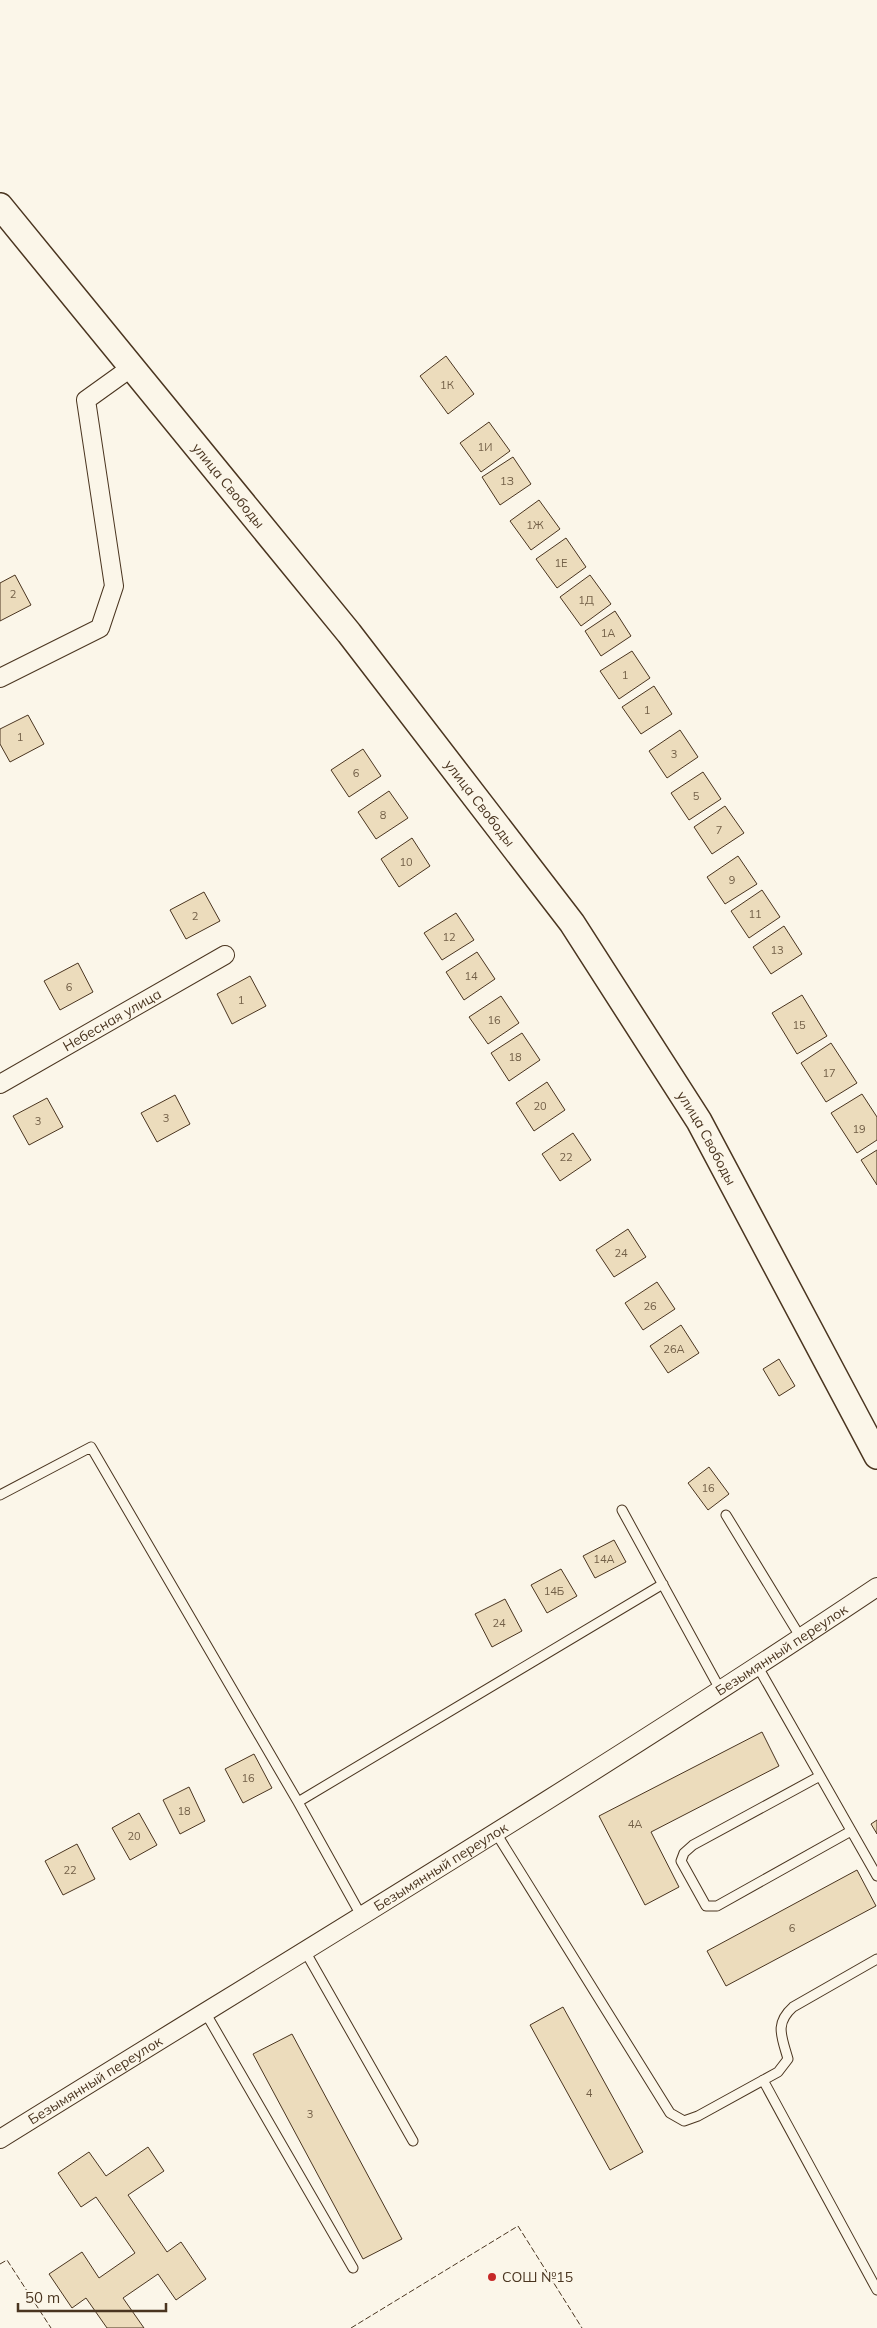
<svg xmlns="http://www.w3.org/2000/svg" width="877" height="2328" font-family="Mulish,sans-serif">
  <rect width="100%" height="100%" fill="#fbf6e9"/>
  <path fill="#ecdcbc" stroke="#4a3520" d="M 446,356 L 474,394 L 448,414 L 420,376 Z
    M 489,422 L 510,451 L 481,472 L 460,443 Z
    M 513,457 L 531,484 L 500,505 L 482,477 Z
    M 539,500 L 560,529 L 531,550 L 510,521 Z
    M 566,538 L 586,567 L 557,588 L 536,559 Z
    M 15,575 L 31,605 L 0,621 L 0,583 Z
    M 590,575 L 611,604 L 581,626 L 560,597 Z
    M 615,611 L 631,636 L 601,656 L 585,631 Z
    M 632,651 L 650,678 L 619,699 L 600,671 Z
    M 654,686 L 672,714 L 641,734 L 622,707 Z
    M 28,715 L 44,744 L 10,762 L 0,744 L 0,729 Z
    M 680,730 L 698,757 L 667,778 L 649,751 Z
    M 363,749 L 381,776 L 349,797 L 331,770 Z
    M 703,772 L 721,799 L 689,820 L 671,793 Z
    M 389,791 L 408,818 L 376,839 L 358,812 Z
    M 725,806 L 744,833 L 712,854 L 694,827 Z
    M 412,838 L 430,866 L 399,887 L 381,859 Z
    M 738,856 L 757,884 L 725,904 L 707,877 Z
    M 762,890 L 780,917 L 749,938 L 731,911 Z
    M 204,892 L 220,921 L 186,939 L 170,910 Z
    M 456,913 L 474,940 L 442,960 L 424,933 Z
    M 784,926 L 802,954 L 771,974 L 753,947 Z
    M 477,952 L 495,979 L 464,1000 L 446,972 Z
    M 78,963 L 93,992 L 60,1010 L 44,981 Z
    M 250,976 L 266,1006 L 232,1024 L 217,994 Z
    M 802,995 L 827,1036 L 797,1054 L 772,1013 Z
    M 501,996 L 519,1023 L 488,1044 L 469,1017 Z
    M 522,1033 L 540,1060 L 509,1081 L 491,1053 Z
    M 831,1043 L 857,1083 L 826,1102 L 801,1063 Z
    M 547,1082 L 565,1110 L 534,1131 L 516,1103 Z
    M 862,1094 L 877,1117 L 877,1140 L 857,1153 L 831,1113 Z
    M 175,1095 L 190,1124 L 157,1142 L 141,1113 Z
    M 47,1098 L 63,1127 L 29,1145 L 13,1116 Z
    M 573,1133 L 591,1160 L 560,1181 L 542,1154 Z
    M 877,1150 L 877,1185 L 861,1160 Z
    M 628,1229 L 646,1257 L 614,1277 L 596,1250 Z
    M 657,1282 L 675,1309 L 643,1330 L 625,1303 Z
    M 681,1325 L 699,1353 L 668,1373 L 650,1346 Z
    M 779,1359 L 795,1386 L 779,1396 L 763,1369 Z
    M 709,1467 L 729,1494 L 708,1510 L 688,1483 Z
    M 614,1540 L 626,1562 L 595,1578 L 583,1556 Z
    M 561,1569 L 577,1596 L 547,1613 L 531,1585 Z
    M 505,1599 L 522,1631 L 492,1647 L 475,1614 Z
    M 762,1732 L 779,1766 L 651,1832 L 679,1887 L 645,1905 L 599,1816 Z
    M 254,1754 L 272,1788 L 243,1803 L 225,1769 Z
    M 189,1787 L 205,1821 L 180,1834 L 163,1800 Z
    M 139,1813 L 157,1845 L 130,1860 L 112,1828 Z
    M 877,1820 L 877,1834 L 871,1824 Z
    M 77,1844 L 95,1879 L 63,1895 L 45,1861 Z
    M 857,1870 L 876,1906 L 726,1986 L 707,1951 Z
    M 563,2007 L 643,2152 L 610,2170 L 530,2025 Z
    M 292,2034 L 402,2239 L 363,2259 L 253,2054 Z
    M 148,2147 L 164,2171 L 128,2195 L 167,2252 L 181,2242 L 206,2279 L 176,2300 L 158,2274 L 123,2298 L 144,2328 L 107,2328 L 86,2298 L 72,2308 L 49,2274 L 82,2252 L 99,2278 L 135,2253 L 96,2197 L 81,2207 L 58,2173 L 89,2152 L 106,2176 Z"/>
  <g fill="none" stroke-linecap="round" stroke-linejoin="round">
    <defs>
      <path id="lane" d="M 0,1495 L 91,1447 L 298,1802 L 362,1917
        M 622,1510 L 721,1691
        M 726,1515 L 801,1638
        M 758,1667 L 877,1876
        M 820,1776 L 693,1845 L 684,1853 L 681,1861 L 706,1906 L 717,1906 L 851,1831
        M 298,1802 L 663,1584
        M 496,1833 L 670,2113 L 684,2121 L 698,2116 L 778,2072 L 788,2059 C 782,2037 774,2024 793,2007 L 877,1959
        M 305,1951 L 413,2141
        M 205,2012 L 353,2268
        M 763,2080 L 877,2290"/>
      <g id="street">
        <path d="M 0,678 L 100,628 L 114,586 L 86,400 L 132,367"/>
        <path id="s1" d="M 0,1084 L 225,955"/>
        <path id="s2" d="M 0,2139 C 293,1957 590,1779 877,1587"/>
      </g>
      <g id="secondary">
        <path id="s3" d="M 0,206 L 349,633 L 572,923 L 699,1121 L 877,1456"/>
      </g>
    </defs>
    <use href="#lane" stroke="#4a3520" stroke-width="11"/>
    <use href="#street" stroke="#4a3520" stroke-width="20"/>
    <use href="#secondary" stroke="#4a3520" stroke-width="28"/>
    <use href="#lane" stroke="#fbf6e9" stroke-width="9"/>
    <use href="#street" stroke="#fbf6e9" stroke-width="18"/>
    <use href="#secondary" stroke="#fbf6e9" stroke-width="25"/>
    <path stroke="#4a3520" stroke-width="1" stroke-dasharray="6 2.5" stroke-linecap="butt" d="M 0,2264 L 7,2260 L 51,2328
      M 351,2328 L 518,2226 L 582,2328"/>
  </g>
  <circle fill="#c62828" stroke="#fbf6e9" stroke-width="2" cx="492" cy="2277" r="5"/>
  <g text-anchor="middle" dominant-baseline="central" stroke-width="4" stroke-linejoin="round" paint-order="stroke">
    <g font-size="11" fill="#725f47">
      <text x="447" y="385">1К</text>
      <text x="485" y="447">1И</text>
      <text x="507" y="481">1З</text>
      <text x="535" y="525">1Ж</text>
      <text x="561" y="563">1Е</text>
      <text x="13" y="594">2</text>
      <text x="586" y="600">1Д</text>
      <text x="608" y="633">1А</text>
      <text x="625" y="675">1</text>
      <text x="647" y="710">1</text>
      <text x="20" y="737">1</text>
      <text x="674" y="754">3</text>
      <text x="356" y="773">6</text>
      <text x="696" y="796">5</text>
      <text x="383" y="815">8</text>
      <text x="719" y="830">7</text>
      <text x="406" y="862">10</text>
      <text x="732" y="880">9</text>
      <text x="755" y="914">11</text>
      <text x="195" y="916">2</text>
      <text x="449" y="937">12</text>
      <text x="777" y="950">13</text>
      <text x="471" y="976">14</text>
      <text x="69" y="987">6</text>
      <text x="241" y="1000">1</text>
      <text x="494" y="1020">16</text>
      <text x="799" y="1025">15</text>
      <text x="515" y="1057">18</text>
      <text x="829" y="1073">17</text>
      <text x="540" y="1106">20</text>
      <text x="166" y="1118">3</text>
      <text x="38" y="1121">3</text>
      <text x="859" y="1129">19</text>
      <text x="566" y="1157">22</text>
      <text x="621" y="1253">24</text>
      <text x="650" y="1306">26</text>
      <text x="674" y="1349">26А</text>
      <text x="708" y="1488">16</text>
      <text x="604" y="1559">14А</text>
      <text x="554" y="1591">14Б</text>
      <text x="499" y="1623">24</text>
      <text x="248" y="1778">16</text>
      <text x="184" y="1811">18</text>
      <text x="635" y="1824">4А</text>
      <text x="134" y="1836">20</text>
      <text x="70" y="1870">22</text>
      <text x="792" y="1928">6</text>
      <text x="589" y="2093">4</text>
      <text x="310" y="2114">3</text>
    </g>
    <g font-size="14" fill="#4a3520" stroke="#fbf6e9">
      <text stroke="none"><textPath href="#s3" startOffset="361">улица Свободы</textPath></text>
      <text stroke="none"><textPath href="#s3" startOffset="766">улица Свободы</textPath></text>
      <text stroke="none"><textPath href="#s1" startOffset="129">Небесная улица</textPath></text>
      <text stroke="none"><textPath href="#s3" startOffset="1171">улица Свободы</textPath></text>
      <text stroke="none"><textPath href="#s2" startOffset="922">Безымянный переулок</textPath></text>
      <text stroke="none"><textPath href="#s2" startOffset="518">Безымянный переулок</textPath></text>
      <text stroke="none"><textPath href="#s2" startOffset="112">Безымянный переулок</textPath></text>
    </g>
    <g font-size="14" fill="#4a3520" stroke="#fbf6e9" text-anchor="start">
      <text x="502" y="2277">СОШ №15</text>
    </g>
  </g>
  <path d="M18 2303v8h148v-8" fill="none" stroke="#4a3520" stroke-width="2.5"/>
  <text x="25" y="2303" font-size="15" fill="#4a3520" stroke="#fbf6e9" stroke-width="4" paint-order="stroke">50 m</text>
</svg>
